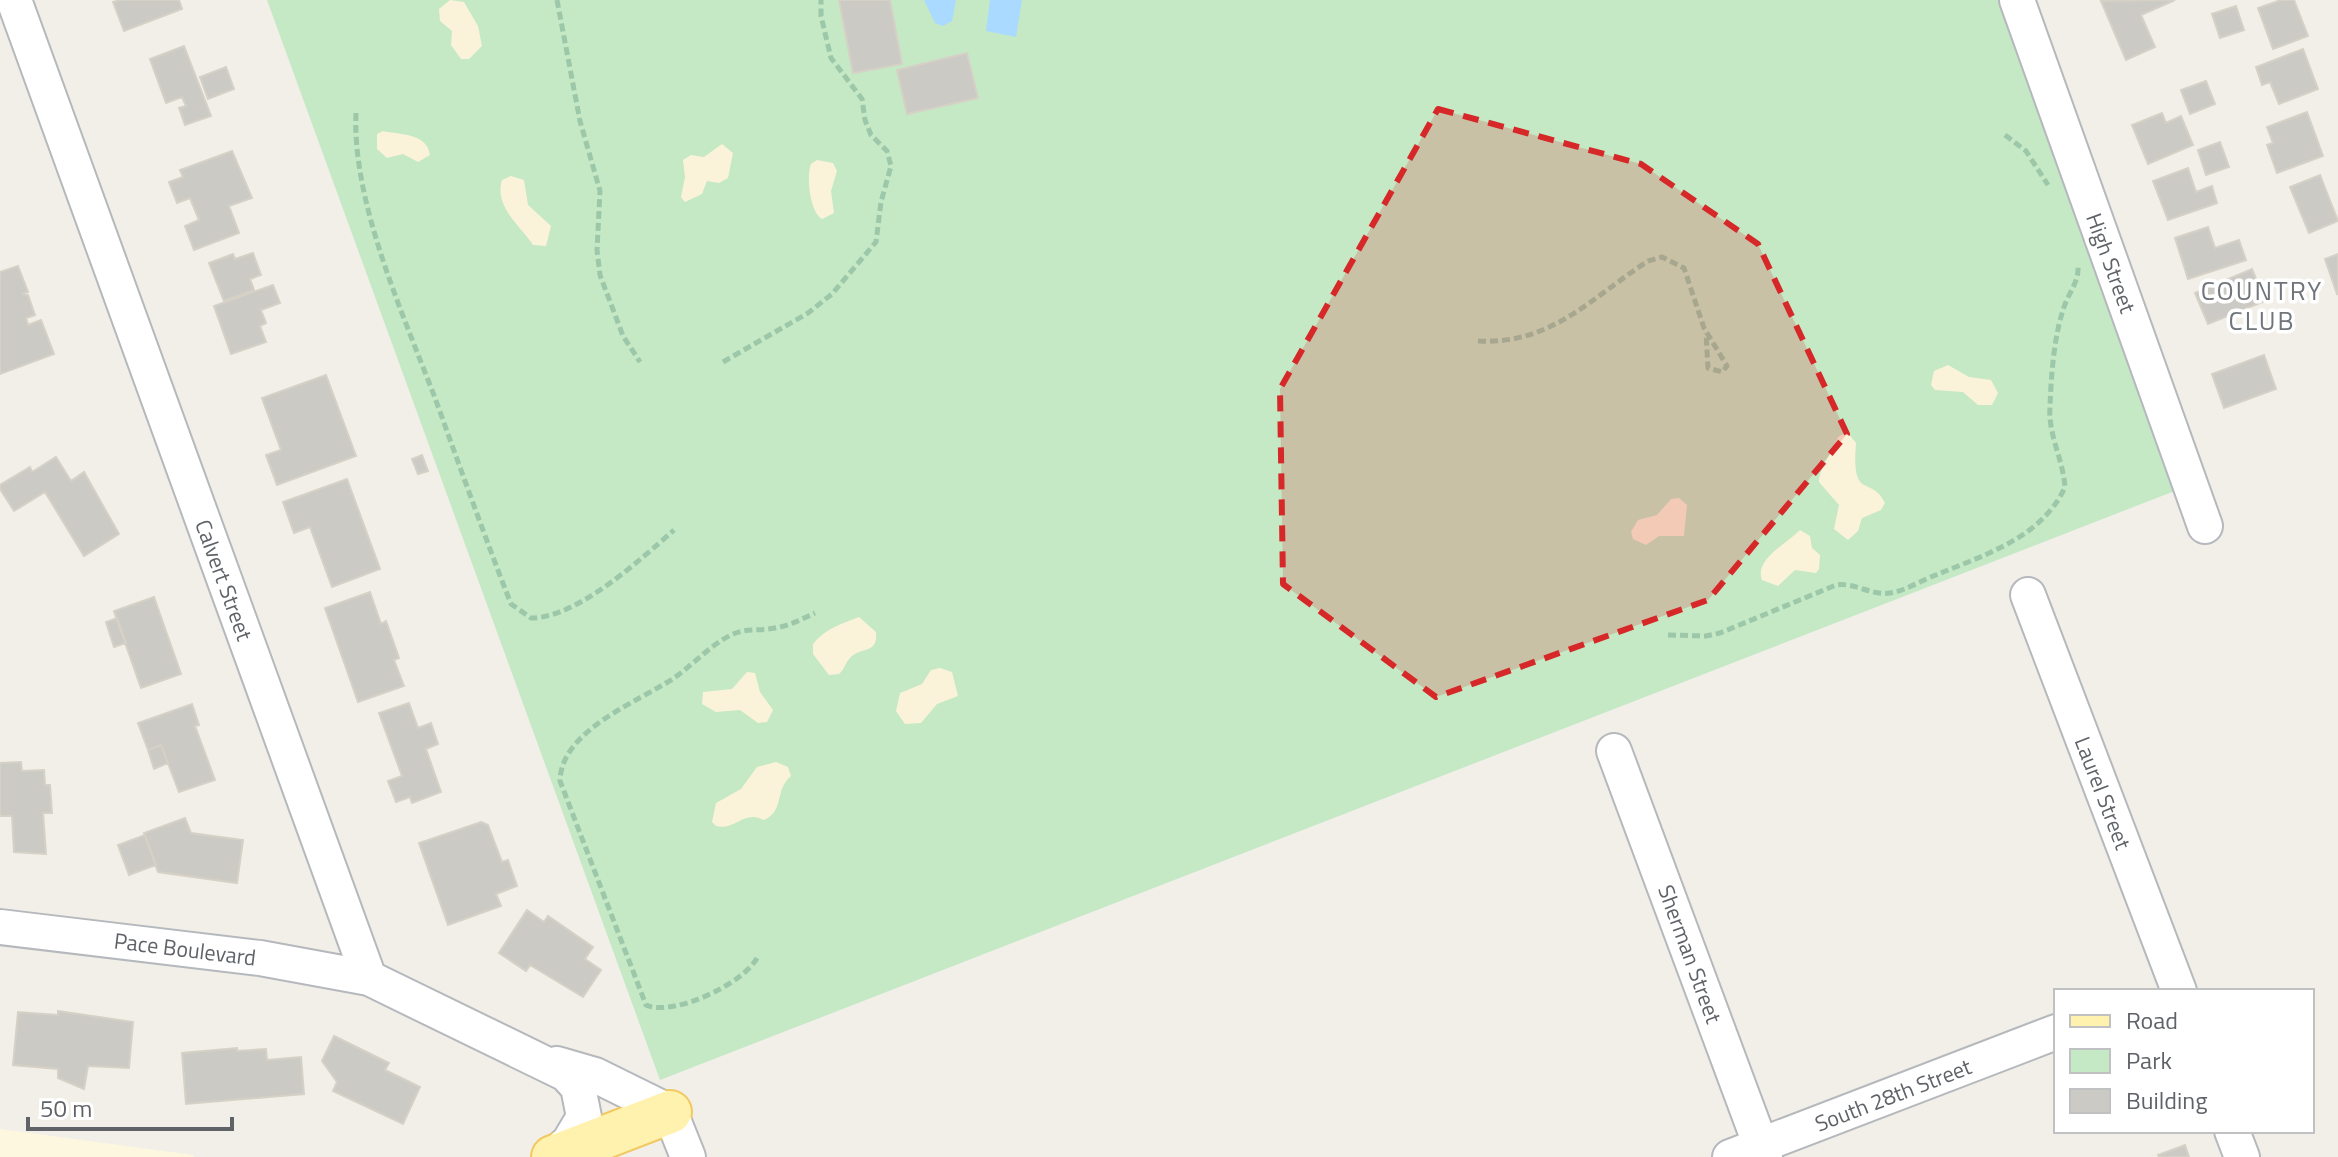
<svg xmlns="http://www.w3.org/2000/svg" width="2338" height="1157" font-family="'Titillium Web',sans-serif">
  <rect width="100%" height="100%" fill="#f1efe8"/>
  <path fill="#fef7e0" d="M 0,1129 L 193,1155 L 194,1157 L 0,1157 Z"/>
  <path fill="#c5e8c5" d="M 267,0 L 2017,0 L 2190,485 L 660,1080 Z"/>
  <path fill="#fbf3d9" d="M 450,0 L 464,2 L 478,26 L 482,46 L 469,59 L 461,59 L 451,45 L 452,31 L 440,21 L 439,9 Z
    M 383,131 C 401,135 427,133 430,155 L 418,162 L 403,154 L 387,158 L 377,149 L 377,134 Z
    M 722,144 L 733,153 L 728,178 L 719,183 L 707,181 L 702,194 L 685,202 L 681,197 L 685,177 L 683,160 L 691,155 L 704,157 Z
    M 817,160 L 833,163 L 837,171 L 831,191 L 834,213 L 822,219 C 810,213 806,176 811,164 Z
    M 511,176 L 524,180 L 528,205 L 551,226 L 546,246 L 533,245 C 520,225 494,207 502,180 Z
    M 1948,365 L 1969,377 L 1991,380 L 1998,393 L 1992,405 L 1978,405 L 1963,392 L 1935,390 L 1931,385 L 1934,371 Z
    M 1847,432 L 1856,443 C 1851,503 1872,474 1885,503 L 1881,510 L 1862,518 L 1858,531 L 1848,540 L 1834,529 L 1839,505 L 1819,482 C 1819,468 1833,452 1838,437 Z
    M 1679,498 L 1687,505 L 1684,536 L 1659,536 L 1646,545 L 1633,539 L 1631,532 L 1638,520 L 1657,515 L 1671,499 Z
    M 1800,530 L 1810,536 L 1812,548 L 1820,555 L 1819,569 L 1816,573 L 1795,570 L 1778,586 L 1762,580 C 1754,560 1785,545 1800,530 Z
    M 859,617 L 876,632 C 878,655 861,646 850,658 C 845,663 845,669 839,674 L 829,675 L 813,654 L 813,644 C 826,628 841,624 859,617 Z
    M 940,668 L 952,672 L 958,696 L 937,704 L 921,723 L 905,724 L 896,711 L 900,693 L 922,684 L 931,670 Z
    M 747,672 L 755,673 L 760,692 L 773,710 L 767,722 L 758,723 L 740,710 L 716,712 L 702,704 L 703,692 L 732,689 Z
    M 776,762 L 788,767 L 791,776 C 774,790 785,811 764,820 C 744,809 735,831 716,826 L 712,822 L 716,803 L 741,789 L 757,767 Z"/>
  <path fill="#aadaff" d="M 924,0 L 956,0 L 952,21 L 943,26 L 935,23 Z
    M 990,0 L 1022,0 L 1016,37 L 986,31 Z"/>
  <path fill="#cccac5" stroke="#d6d1c6" stroke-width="2" d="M 120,0 L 179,0 L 182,9 L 124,31 L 113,2 Z
    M 839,0 L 890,0 L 902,64 L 853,73 Z
    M 2175,0 L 2141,15 L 2155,47 L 2126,60 L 2101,1 Z
    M 2281,0 L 2294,0 L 2308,36 L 2273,49 L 2258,8 Z
    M 2236,6 L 2244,30 L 2220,38 L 2212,14 Z
    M 184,46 L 211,116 L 185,125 L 179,108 L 186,106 L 182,97 L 166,103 L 150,59 Z
    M 2303,49 L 2318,89 L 2279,104 L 2270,82 L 2262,85 L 2256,67 Z
    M 967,53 L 978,98 L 907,114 L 897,70 Z
    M 226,67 L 234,89 L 208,99 L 200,77 Z
    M 2206,81 L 2215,104 L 2190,114 L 2181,90 Z
    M 2307,112 L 2323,156 L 2277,173 L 2267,145 L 2273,143 L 2267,127 Z
    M 2162,113 L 2166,123 L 2181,116 L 2193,145 L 2148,164 L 2132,125 Z
    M 2220,142 L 2229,167 L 2206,175 L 2198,150 Z
    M 232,151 L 252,198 L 229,206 L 239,233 L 194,250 L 185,226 L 199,220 L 190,198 L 177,203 L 169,182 L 183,177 L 180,170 Z
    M 2188,168 L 2196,192 L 2212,186 L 2217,203 L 2168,220 L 2153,181 Z
    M 2320,175 L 2338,221 L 2309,233 L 2290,187 Z
    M 2208,227 L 2215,248 L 2239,240 L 2246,260 L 2188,279 L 2175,238 Z
    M 253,253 L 261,275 L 250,279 L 254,290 L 224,301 L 209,263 L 233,254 L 235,259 Z
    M 2338,254 L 2338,293 L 2337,294 L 2325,259 Z
    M 18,266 L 28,292 L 22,294 L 28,295 L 35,315 L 26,318 L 28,325 L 41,320 L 54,354 L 0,374 L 0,272 Z
    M 2252,269 L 2265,301 L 2208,324 L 2195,293 Z
    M 273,285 L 280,303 L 261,310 L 266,323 L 260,326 L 266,342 L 231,354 L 214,306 Z
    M 2264,355 L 2276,389 L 2224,408 L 2212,374 Z
    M 326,375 L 356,456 L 277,485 L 266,455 L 281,450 L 262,398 Z
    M 422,455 L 428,471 L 418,474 L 412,459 Z
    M 56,457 L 71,481 L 84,472 L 119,534 L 84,556 L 45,492 L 14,511 L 0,489 L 0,485 L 30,467 L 32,472 Z
    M 347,479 L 380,569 L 332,587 L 310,527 L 294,533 L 283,502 Z
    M 370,592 L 381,624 L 386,621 L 399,658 L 394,660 L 404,686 L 358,702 L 325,608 Z
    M 154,597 L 181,674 L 141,688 L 114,611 Z
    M 117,618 L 126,643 L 114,647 L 106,622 Z
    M 409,703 L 418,728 L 431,723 L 438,744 L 426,749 L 441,792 L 412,803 L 410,797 L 396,802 L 388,781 L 402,776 L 379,713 Z
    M 192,704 L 199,725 L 195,726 L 215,780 L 179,792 L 161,745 L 148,750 L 138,723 Z
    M 161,745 L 168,763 L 154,769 L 148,750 Z
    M 21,762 L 22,771 L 44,770 L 45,785 L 50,785 L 52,813 L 43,813 L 46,854 L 14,852 L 12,816 L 0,816 L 0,763 Z
    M 185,818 L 191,833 L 243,840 L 237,883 L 158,872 L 144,833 Z
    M 481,822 L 488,825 L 502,862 L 508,860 L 517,886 L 496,894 L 501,906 L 448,925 L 419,843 Z
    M 145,835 L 156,865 L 129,875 L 118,845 Z
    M 527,910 L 544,922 L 548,916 L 593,947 L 585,959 L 601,970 L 583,997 L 530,965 L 526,971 L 499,953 Z
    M 58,1011 L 133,1022 L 129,1068 L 88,1066 L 84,1089 L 58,1078 L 58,1069 L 13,1065 L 18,1012 L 58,1015 Z
    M 334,1036 L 389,1063 L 385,1070 L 420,1087 L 403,1124 L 333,1091 L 337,1082 L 322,1061 Z
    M 237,1048 L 237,1051 L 266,1049 L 267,1060 L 301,1057 L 304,1094 L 186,1104 L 182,1053 Z
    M 2185,1145 L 2189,1157 L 2159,1157 L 2158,1155 Z"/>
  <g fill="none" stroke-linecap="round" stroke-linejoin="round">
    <defs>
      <path id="minor" d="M 14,0 L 369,978
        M 2017,0 L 2205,526
        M 2028,595 L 2179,991
        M 1614,751 L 1765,1157
        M 0,927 L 260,958 L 369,978 L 566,1074 L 578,1087 L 584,1117 L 569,1142 L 553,1156
        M 557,1064 L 595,1075 L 670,1112 L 688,1157
        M 2232,1131 L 2242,1157
        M 1730,1157 L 2056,1032"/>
      <path id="major" d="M 553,1157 L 670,1112"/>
    </defs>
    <use href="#minor" stroke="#b5b8bc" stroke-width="38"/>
    <use href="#major" stroke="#f2c960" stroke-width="46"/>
    <path stroke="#9cc7a9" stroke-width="5" stroke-dasharray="8 4" stroke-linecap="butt" d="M 557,0 L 580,121 L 600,191 L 597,250 L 600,275 L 623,336 L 640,362
      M 356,113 C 352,202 403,314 435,398 C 460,467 484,535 511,604 L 531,618 C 577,618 640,560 674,530
      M 2005,135 L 2026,151 L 2048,185
      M 1478,341 C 1551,345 1591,298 1648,261 L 1662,257 L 1684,268 L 1704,328 L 1727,366 L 1722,372 L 1708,368 L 1706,333
      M 723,362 L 808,313 L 832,294 L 876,242 L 881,202 L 891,166 L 887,151 L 871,135 L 865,120 L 862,99 L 831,58 L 821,16 L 821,0
      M 1668,635 L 1706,636 L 1720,633 L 1836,585 C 1854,582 1872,596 1890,593 C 1905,591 1922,580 1936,575 C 1984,555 2042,538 2065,487 C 2063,459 2048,435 2050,407 C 2051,376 2054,336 2064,307 C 2069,292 2079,282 2078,266
      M 757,958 C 743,984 673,1017 646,1005 L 560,781 C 561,730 638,702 674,678 C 693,665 711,644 733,634 C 747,628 761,631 775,628 C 789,626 802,619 815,613"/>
    <use href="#minor" stroke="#fff" stroke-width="34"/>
    <use href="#major" stroke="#fff2af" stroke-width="42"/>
  </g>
  <path fill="#d62828" fill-opacity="0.2" stroke="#d62828" stroke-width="6" stroke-dasharray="16 10" stroke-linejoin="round" d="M 1438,109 L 1641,164 L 1758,244 L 1847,434 L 1708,600 L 1436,697 L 1283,584 L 1280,389 Z"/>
  <g text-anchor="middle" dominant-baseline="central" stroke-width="7" stroke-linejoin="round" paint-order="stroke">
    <g font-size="22" fill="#5f6368" stroke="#fff">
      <text transform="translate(2111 263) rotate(70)">High Street</text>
      <text transform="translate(224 580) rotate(70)">Calvert Street</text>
      <text transform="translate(2103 793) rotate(69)">Laurel Street</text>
      <text transform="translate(185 949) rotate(7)">Pace Boulevard</text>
      <text transform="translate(1690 954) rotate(70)">Sherman Street</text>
      <text transform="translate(1893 1095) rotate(-21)">South 28th Street</text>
    </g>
    <g font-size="26" letter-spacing="2" fill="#70757a" stroke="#fff">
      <text x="2262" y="290">COUNTRY<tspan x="2262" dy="30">CLUB</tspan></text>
    </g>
  </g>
  <rect x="2054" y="989" width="260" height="144" fill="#ffffff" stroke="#bfc1c3" stroke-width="2"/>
  <rect x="2070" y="1015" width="40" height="12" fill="#fff2af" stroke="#bfc1c3" stroke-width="2"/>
  <text x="2126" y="1029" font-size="24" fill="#5f6368">Road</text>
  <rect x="2070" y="1049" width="40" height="24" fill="#c5e8c5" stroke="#bfc1c3" stroke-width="2"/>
  <text x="2126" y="1069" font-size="24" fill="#5f6368">Park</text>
  <rect x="2070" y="1089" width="40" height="24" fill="#cccac5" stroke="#bfc1c3" stroke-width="2"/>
  <text x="2126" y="1109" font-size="24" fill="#5f6368">Building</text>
  <path d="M28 1117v12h204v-12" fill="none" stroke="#5f6368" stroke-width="4"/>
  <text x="40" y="1117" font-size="24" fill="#5f6368" stroke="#ffffff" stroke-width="6" paint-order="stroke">50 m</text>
</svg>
